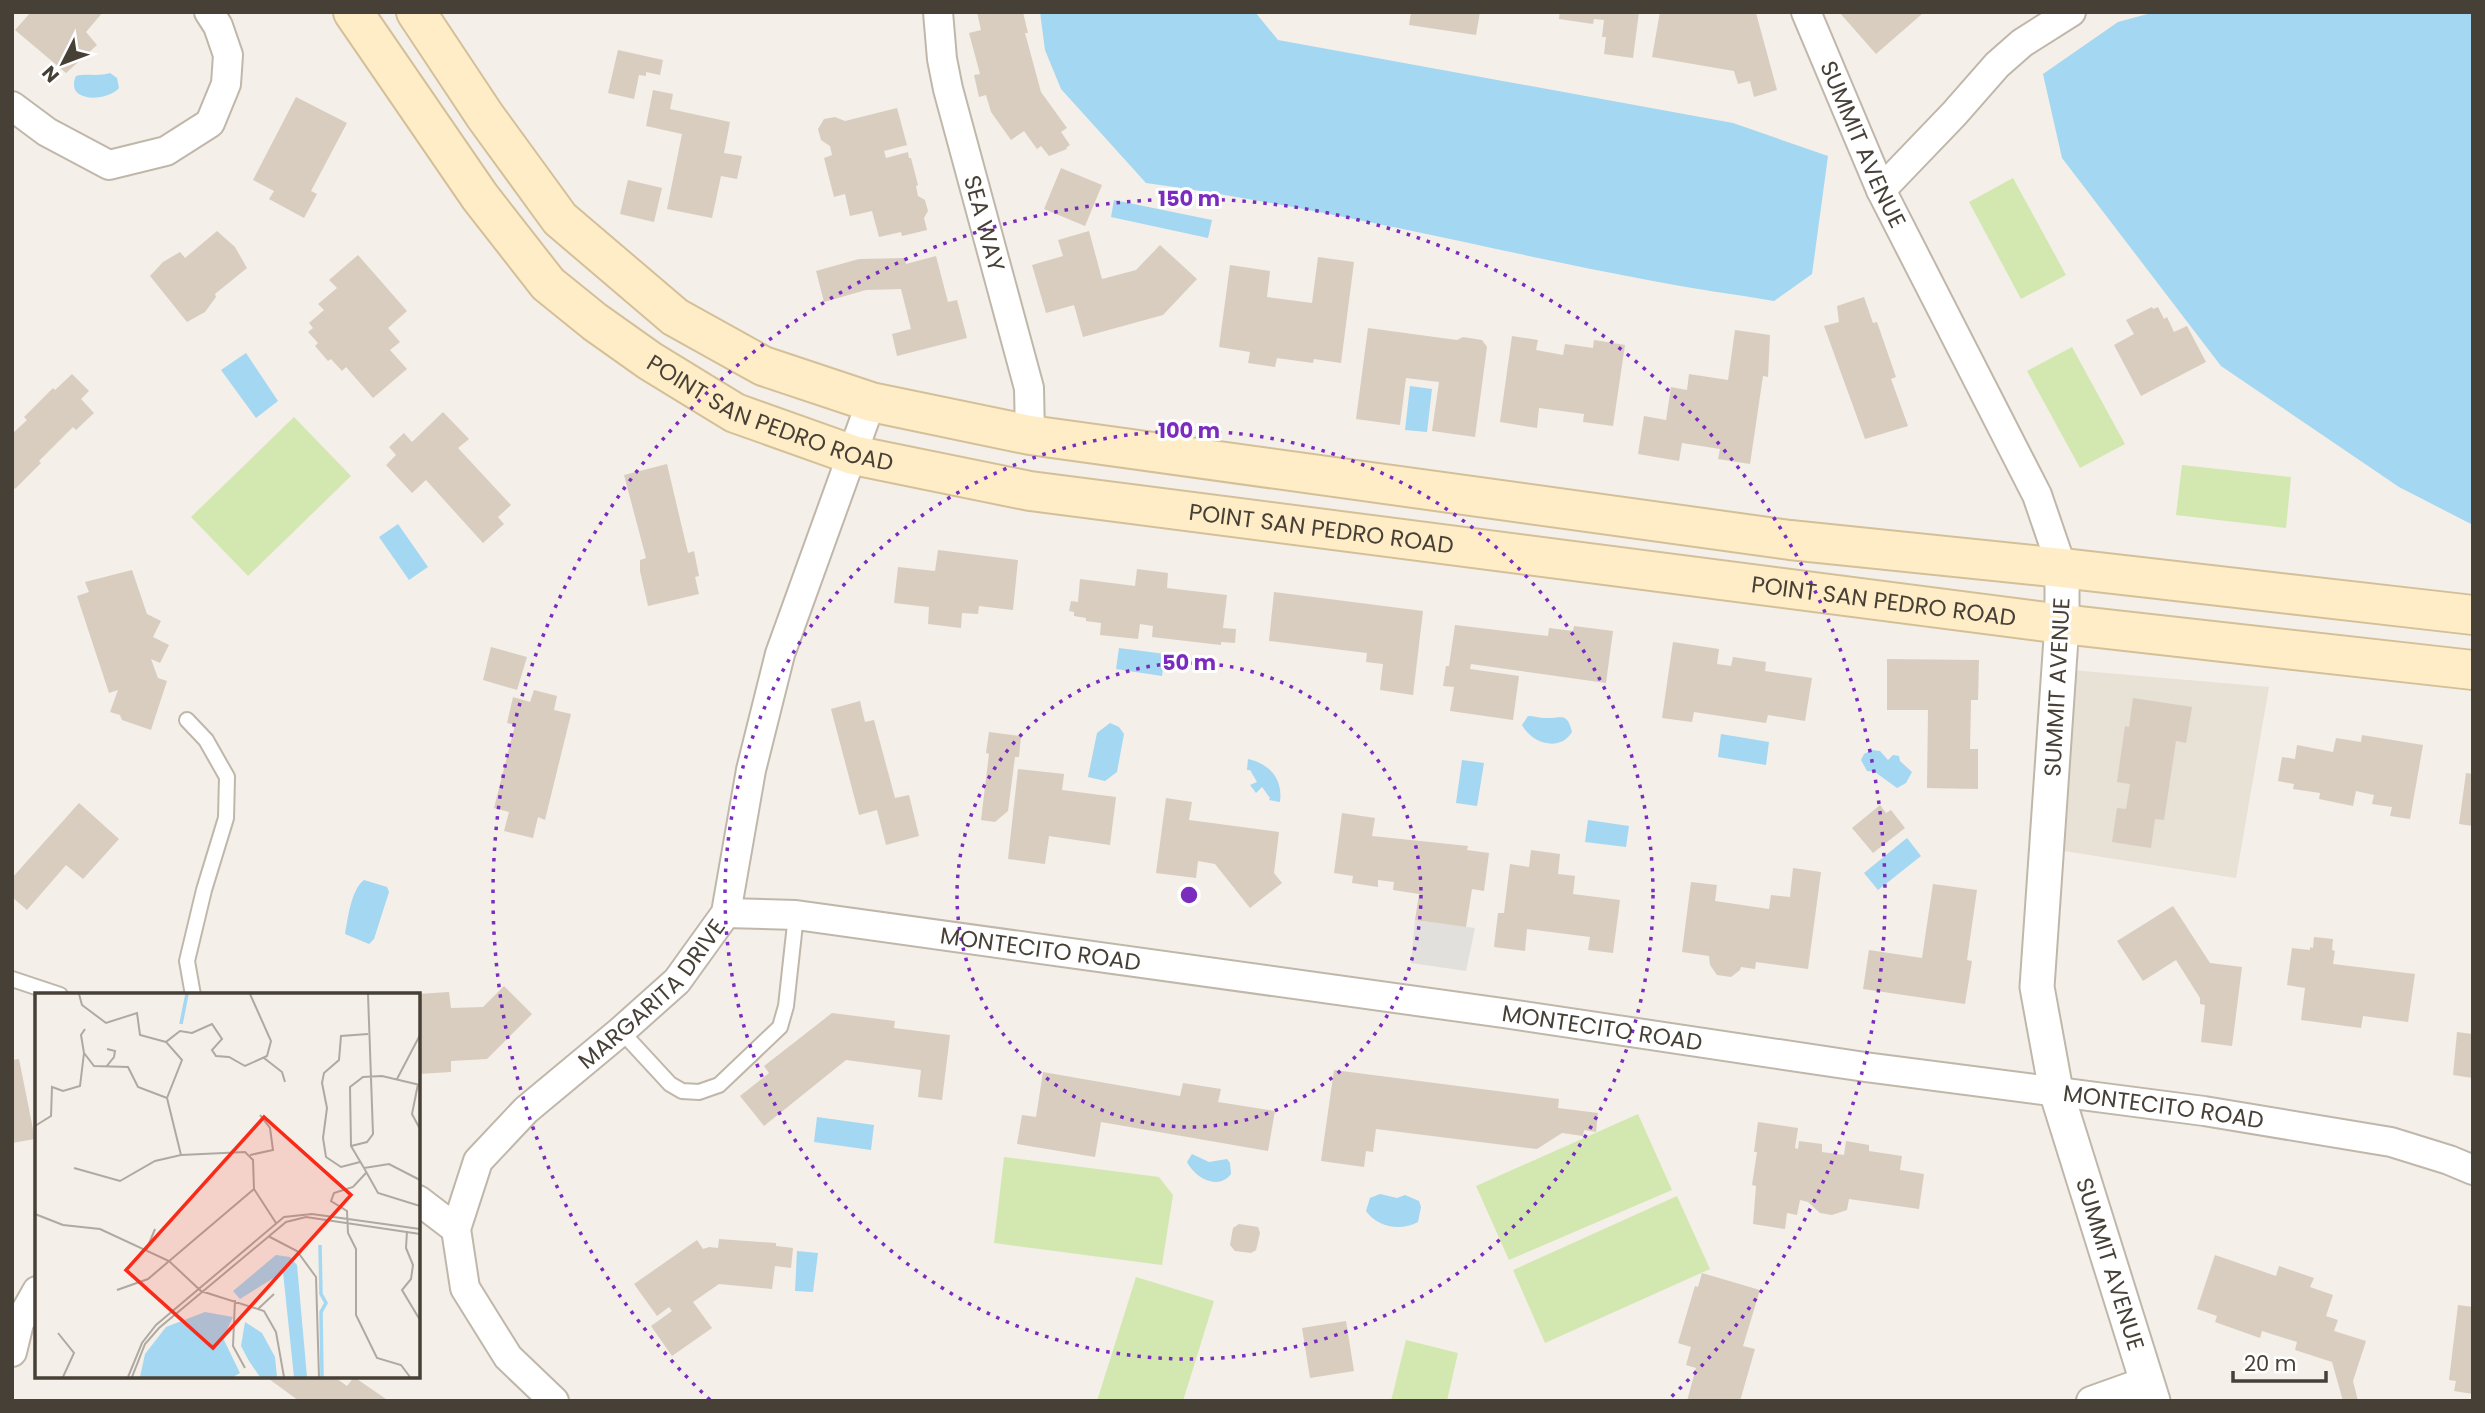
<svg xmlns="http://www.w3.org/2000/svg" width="2485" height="1413" font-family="Poppins,sans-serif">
  <rect width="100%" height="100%" fill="#f4efe8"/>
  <path fill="#e8e1d6" d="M 2060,669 L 2269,687 L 2236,878 L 2064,851 Z"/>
  <path fill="#d3e8b1" d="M 2013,178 L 2066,275 L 2021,299 L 1969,202 Z
    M 2072,347 L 2125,444 L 2080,468 L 2027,371 Z
    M 294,417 L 351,476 L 248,576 L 191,517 Z
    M 2182,465 L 2291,477 L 2286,528 L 2176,515 Z
    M 1638,1114 L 1672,1190 L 1509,1260 L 1476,1186 Z
    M 1004,1157 L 1159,1177 L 1173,1195 L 1162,1265 L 994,1243 Z
    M 1677,1196 L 1710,1269 L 1545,1343 L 1513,1270 Z
    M 1136,1277 L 1214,1301 L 1183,1401 L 1097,1401 Z
    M 1406,1340 L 1458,1353 L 1447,1401 L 1391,1401 Z"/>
  <path fill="#e2e0dd" d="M 1415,920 L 1475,928 L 1466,971 L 1411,963 Z"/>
  <path fill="#a4d7f1" d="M 1040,12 L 1255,12 L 1278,40 L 1733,123 L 1828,156 L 1812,274 L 1774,301 C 1734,294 1693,289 1653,281 C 1484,249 1317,206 1146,183 L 1061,89 L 1045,50 Z
    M 2155,12 L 2473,12 L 2473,525 L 2399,487 L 2221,366 L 2062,158 L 2043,74 L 2118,22 Z
    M 110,73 L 117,78 L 119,88 C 107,102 64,103 76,76 C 87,73 97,77 110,73 Z
    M 1114,200 L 1212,220 L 1208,238 L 1111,217 Z
    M 246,353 L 278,401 L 256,418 L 221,370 Z
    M 1410,386 L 1432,389 L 1427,432 L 1405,430 Z
    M 398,524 L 428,567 L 409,580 L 379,537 Z
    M 1119,648 L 1165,654 L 1162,676 L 1116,669 Z
    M 1528,716 C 1534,716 1539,718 1545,718 C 1561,719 1567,711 1572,732 C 1560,752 1532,744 1522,725 Z
    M 1110,723 L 1119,727 L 1124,734 L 1117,772 L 1105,781 L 1088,777 L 1097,733 Z
    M 1721,734 L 1769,742 L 1766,765 L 1718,757 Z
    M 1872,750 L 1880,751 L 1888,760 L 1893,755 L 1899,756 L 1900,761 L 1912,772 L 1906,783 L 1897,788 L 1875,772 L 1867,771 L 1861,760 L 1864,754 Z
    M 1248,759 C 1270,764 1283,779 1280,802 L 1269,800 L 1270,798 L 1262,787 L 1256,793 L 1250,785 L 1257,782 L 1250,770 L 1247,770 Z
    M 1462,760 L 1484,763 L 1477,806 L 1456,803 Z
    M 1588,820 L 1629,826 L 1626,847 L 1585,842 Z
    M 1907,838 L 1921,856 L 1878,890 L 1864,873 Z
    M 364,880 L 387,887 L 389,892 L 374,939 L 369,944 L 345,934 C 348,918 351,890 364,880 Z
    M 817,1117 L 874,1125 L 871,1150 L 814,1142 Z
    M 1192,1154 L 1209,1162 L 1227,1159 L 1230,1163 L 1231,1174 C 1218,1191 1195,1178 1187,1162 Z
    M 1380,1194 L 1397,1198 L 1405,1195 L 1419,1201 L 1421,1207 L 1418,1222 C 1401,1231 1378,1228 1366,1211 L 1370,1198 Z
    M 797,1251 L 818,1253 L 813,1292 L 795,1291 Z"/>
  <path fill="#d9cdc0" d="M 31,12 L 103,12 L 86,32 L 97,45 L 66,73 L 15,30 Z
    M 977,12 L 1023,12 L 1028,33 L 1025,33 L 1041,92 L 1067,128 L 1061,132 L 1070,145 L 1066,148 L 1067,149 L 1049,156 L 1041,146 L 1037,149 L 1024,131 L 1011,140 L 991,112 L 986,95 L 979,97 L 974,75 L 980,74 L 969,33 L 981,30 Z
    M 1411,12 L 1480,12 L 1476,35 L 1409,25 Z
    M 1560,12 L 1639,12 L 1633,58 L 1604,54 L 1606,37 L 1602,37 L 1604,20 L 1594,19 L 1593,24 L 1559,19 Z
    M 1660,12 L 1756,13 L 1777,90 L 1754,97 L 1750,81 L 1738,84 L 1734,71 L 1652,57 Z
    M 1839,12 L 1921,12 L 1922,14 L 1876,54 Z
    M 618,50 L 663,60 L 660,75 L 646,72 L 646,76 L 639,75 L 634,99 L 608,93 Z
    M 653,90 L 673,94 L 670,109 L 730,122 L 724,153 L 742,156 L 737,179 L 721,176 L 712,218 L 667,209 L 682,134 L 646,126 Z
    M 296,97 L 347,123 L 311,191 L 317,194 L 304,218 L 269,199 L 274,191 L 253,180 Z
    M 897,108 L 907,145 L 884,151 L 886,158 L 908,152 L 909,158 L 911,158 L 918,185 L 916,186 L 918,196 L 925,200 L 928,211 L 924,218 L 927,230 L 902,236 L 901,232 L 879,237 L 872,211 L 850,216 L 845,194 L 834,197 L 824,158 L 832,155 L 830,146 L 821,140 L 818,129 L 824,119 L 835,117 L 845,121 Z
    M 1061,168 L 1102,185 L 1085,226 L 1044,209 Z
    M 628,180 L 662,188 L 654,222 L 620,214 Z
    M 217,231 L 235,247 L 247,268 L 215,294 L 216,297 L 205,312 L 187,322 L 150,276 L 163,262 L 180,252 L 185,258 Z
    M 1089,231 L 1102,279 L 1136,270 L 1160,245 L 1197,279 L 1163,315 L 1083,337 L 1074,305 L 1046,313 L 1032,265 L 1063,256 L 1058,240 Z
    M 358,255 L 407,311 L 388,328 L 400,342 L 390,350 L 407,369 L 373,398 L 346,367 L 342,371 L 331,359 L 328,361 L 315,346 L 318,343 L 308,332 L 313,328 L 309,323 L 324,310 L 318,304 L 337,288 L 329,280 Z
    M 936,256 L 948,302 L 957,300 L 967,338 L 897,356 L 892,334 L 911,329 L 901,289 L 866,290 L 824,302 L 816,271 L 859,259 L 904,258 L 906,264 Z
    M 1318,257 L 1354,262 L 1341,363 L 1314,359 L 1313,363 L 1277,358 L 1275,367 L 1248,363 L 1250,352 L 1219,347 L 1230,265 L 1270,271 L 1267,297 L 1312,303 Z
    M 1864,297 L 1873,323 L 1877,322 L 1896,377 L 1891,379 L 1908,426 L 1865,439 L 1824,326 L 1839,322 L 1837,306 Z
    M 2152,307 L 2153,309 L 2158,307 L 2164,319 L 2167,317 L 2174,332 L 2187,326 L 2206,362 L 2141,396 L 2114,345 L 2134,334 L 2126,320 Z
    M 1368,328 L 1457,340 L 1463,337 L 1482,340 L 1487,347 L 1475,437 L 1432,431 L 1439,382 L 1406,378 L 1400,425 L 1356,419 Z
    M 1735,330 L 1770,335 L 1768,377 L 1763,376 L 1750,464 L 1718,459 L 1720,449 L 1682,443 L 1679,461 L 1638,454 L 1644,416 L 1666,420 L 1671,387 L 1687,390 L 1689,374 L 1728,380 Z
    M 1512,336 L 1538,340 L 1536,350 L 1563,355 L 1565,344 L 1593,348 L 1594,340 L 1625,345 L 1613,426 L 1583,422 L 1584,414 L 1539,408 L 1537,428 L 1500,422 Z
    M 72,374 L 89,391 L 81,399 L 94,413 L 76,430 L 73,427 L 39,461 L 41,463 L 15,489 L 12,486 L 12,434 L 27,420 L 24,417 L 53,388 L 55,390 Z
    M 443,412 L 469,439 L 458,448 L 511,505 L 498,517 L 504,524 L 483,543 L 426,480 L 412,493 L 386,465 L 396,455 L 389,447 L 404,433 L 412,442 Z
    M 667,464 L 688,553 L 694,551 L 699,576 L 695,577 L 699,594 L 648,606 L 640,571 L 640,560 L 646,558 L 624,475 Z
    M 938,550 L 1018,560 L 1013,610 L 979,606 L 978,614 L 962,613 L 961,628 L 928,624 L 929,607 L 894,603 L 898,567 L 935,571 Z
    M 1137,569 L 1168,573 L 1167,588 L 1227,595 L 1223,628 L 1236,629 L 1235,643 L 1221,642 L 1221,645 L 1152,637 L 1153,626 L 1140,624 L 1138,639 L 1100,635 L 1101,623 L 1086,621 L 1086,618 L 1074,616 L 1074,612 L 1069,611 L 1071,601 L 1078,602 L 1080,579 L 1135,586 Z
    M 132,570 L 147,614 L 161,621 L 153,637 L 169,645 L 160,663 L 151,659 L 158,678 L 167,681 L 151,730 L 122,720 L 120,715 L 110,712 L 118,690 L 109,693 L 77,596 L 89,592 L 85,582 Z
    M 1274,592 L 1423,611 L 1413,695 L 1380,690 L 1383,664 L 1366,662 L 1367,653 L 1269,641 Z
    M 1455,625 L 1548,636 L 1549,628 L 1573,631 L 1574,626 L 1613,631 L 1606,683 L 1471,664 L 1470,669 L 1519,676 L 1513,720 L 1450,711 L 1454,687 L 1443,686 L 1446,666 L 1449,666 Z
    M 1673,642 L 1719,649 L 1717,664 L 1731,666 L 1733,657 L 1766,662 L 1765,671 L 1812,678 L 1805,721 L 1768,715 L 1766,723 L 1694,712 L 1692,722 L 1662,718 Z
    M 491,647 L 527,657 L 517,690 L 483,680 Z
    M 1887,659 L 1979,660 L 1978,700 L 1971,700 L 1970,749 L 1978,749 L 1978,789 L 1927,788 L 1928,710 L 1887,710 Z
    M 534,690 L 557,696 L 554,710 L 571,714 L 545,820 L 538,817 L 533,838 L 504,831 L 509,812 L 494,808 L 515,725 L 507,723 L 513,697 L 530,702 Z
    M 2133,698 L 2192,707 L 2186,743 L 2176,741 L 2164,820 L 2155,819 L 2151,848 L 2112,842 L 2117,808 L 2126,809 L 2130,784 L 2117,782 L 2125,726 L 2129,727 Z
    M 860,701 L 865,722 L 874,720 L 895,798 L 909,795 L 919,836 L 886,845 L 877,810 L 859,815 L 831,709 Z
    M 989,732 L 1021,736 L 1019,757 L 1015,757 L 1008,811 L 995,822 L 981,820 L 989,754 L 986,753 Z
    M 2362,735 L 2423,745 L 2410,819 L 2390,816 L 2392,807 L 2372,804 L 2374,795 L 2356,791 L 2353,806 L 2319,799 L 2320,793 L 2293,789 L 2294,784 L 2278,781 L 2282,757 L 2295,759 L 2297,745 L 2333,752 L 2336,738 L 2361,742 Z
    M 1018,769 L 1064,774 L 1062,790 L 1116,797 L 1110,845 L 1049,836 L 1045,864 L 1008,859 Z
    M 2466,773 L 2473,774 L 2473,826 L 2459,824 Z
    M 1166,798 L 1192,802 L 1189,820 L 1279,832 L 1274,873 L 1282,883 L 1250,908 L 1215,864 L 1198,861 L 1196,878 L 1156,873 Z
    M 79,803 L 119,839 L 83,879 L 66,865 L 27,910 L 12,897 L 12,878 Z
    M 1880,805 L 1886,813 L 1891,810 L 1905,828 L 1873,853 L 1852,828 Z
    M 1342,813 L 1375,818 L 1372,836 L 1468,846 L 1467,850 L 1489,853 L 1484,891 L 1472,889 L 1466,927 L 1415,920 L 1419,894 L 1393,890 L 1394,882 L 1378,880 L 1378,887 L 1352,883 L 1353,876 L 1334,873 Z
    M 1531,850 L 1560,854 L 1558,874 L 1575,876 L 1573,894 L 1620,900 L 1613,953 L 1588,950 L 1590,937 L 1527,929 L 1525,951 L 1494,947 L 1498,913 L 1504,913 L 1510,864 L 1529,867 Z
    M 1793,868 L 1821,872 L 1808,969 L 1756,962 L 1755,969 L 1741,967 L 1740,970 L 1731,977 L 1717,975 L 1710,965 L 1709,956 L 1682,952 L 1691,882 L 1717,885 L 1715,901 L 1769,909 L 1771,895 L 1790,897 Z
    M 1933,884 L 1977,890 L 1967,960 L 1972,961 L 1965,1004 L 1863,989 L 1869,950 L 1922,958 Z
    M 2173,906 L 2210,963 L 2242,967 L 2232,1046 L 2201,1042 L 2205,1005 L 2200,1004 L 2200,998 L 2176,960 L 2143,981 L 2117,941 Z
    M 2314,937 L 2333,939 L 2332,950 L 2335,951 L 2333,964 L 2415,974 L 2408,1022 L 2363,1016 L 2361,1028 L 2301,1020 L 2305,988 L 2287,985 L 2292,948 L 2310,950 L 2310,947 L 2313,948 Z
    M 504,986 L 532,1014 L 487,1059 L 451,1061 L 451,1072 L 418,1074 L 418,994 L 449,992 L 451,1008 L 483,1007 Z
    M 832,1013 L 895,1021 L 894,1028 L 950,1035 L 942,1100 L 918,1097 L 921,1070 L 846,1060 L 764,1126 L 740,1096 L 769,1073 L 764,1066 Z
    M 2457,1032 L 2473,1034 L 2473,1078 L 2453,1075 Z
    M 19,1059 L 35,1139 L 12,1143 L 12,1060 Z
    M 1334,1070 L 1559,1099 L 1558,1108 L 1598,1113 L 1596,1132 L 1584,1130 L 1583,1136 L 1562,1133 L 1537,1149 L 1376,1129 L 1373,1152 L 1366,1151 L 1364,1167 L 1321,1161 Z
    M 1043,1072 L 1180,1096 L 1183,1083 L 1221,1089 L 1218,1102 L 1275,1111 L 1268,1151 L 1101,1122 L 1095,1157 L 1017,1144 L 1022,1115 L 1036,1117 Z
    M 1758,1122 L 1798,1128 L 1795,1148 L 1798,1149 L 1799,1141 L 1822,1144 L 1822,1152 L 1844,1155 L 1846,1141 L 1869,1145 L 1869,1151 L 1902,1156 L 1900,1170 L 1924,1174 L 1919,1209 L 1849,1199 L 1847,1210 L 1832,1215 L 1820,1213 L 1808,1202 L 1800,1200 L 1797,1215 L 1787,1213 L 1785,1229 L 1753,1224 L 1756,1186 L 1752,1185 L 1757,1152 L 1754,1152 Z
    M 1239,1224 L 1258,1227 L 1260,1233 L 1256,1250 L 1251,1253 L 1235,1251 L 1230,1245 L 1233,1228 Z
    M 719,1239 L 776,1243 L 776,1246 L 793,1248 L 791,1268 L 775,1266 L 772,1289 L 719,1284 L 693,1302 L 712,1328 L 672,1356 L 651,1326 L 672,1311 L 669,1307 L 657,1316 L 634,1284 L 697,1240 L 703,1249 L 709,1247 L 718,1248 Z
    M 2215,1255 L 2276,1276 L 2279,1266 L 2314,1278 L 2310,1287 L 2333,1295 L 2326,1316 L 2338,1320 L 2334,1331 L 2366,1341 L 2353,1381 L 2358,1401 L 2343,1401 L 2332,1362 L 2295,1350 L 2297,1342 L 2262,1331 L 2260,1338 L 2215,1322 L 2217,1316 L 2197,1309 Z
    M 1702,1273 L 1760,1290 L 1743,1346 L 1755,1349 L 1740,1401 L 1687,1401 L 1696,1368 L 1686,1365 L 1691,1347 L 1678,1343 L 1695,1286 L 1698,1287 Z
    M 2458,1305 L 2473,1307 L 2473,1394 L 2454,1391 L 2456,1381 L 2449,1380 Z
    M 1346,1321 L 1354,1371 L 1310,1378 L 1302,1328 Z
    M 265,1376 L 333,1376 L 347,1386 L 354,1377 L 389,1401 L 299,1401 Z"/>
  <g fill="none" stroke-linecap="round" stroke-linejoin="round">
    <defs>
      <path id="service" d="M 187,720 L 206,740 L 227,777 L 226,818 L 204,890 L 187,961 L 193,995
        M 12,979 L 60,995
        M 621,1031 L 670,1084 L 682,1091 L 699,1092 L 719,1085 L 780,1027 L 786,1006 L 796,915"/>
      <g id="minor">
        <path id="s1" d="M 938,12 L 942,59 L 948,89 L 1029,388 L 1030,435"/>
        <path id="s2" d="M 1806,12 L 1881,190 L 2037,495 L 2062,568"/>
        <path d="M 12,106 L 47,132 L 109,165 L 166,151 L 210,123 L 226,84 L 228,55 L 218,26 L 209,12"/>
        <path d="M 1881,190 L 1954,114 L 1997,65 L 2022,43 L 2071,12"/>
        <path id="s3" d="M 726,913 L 796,915 L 1503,1013 L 1865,1067 L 2204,1111 L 2391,1142 L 2449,1160 L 2473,1170"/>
        <path d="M 418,1200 L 456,1229"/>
        <path d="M 12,1352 L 19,1323 L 37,1291"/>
        <path id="s4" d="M 554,1401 L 508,1357 L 465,1288 L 456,1229 L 478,1161 L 526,1110 L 621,1031 L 677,981 L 726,913 L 751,770 L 780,654 L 871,402"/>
        <path d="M 2091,1401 L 2147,1381"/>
      </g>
      <g id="tertiary">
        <path id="s5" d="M 2062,568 L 2062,624 L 2037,987 L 2056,1091 L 2153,1401"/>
      </g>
      <g id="secondary">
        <path id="s6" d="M 353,12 L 480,197 L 548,284 L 595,322 L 650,361 L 735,413 L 853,455 L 1030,491 L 2062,624 L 2473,670"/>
        <path d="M 416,12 L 485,116 L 560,219 L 675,317 L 763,366 L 871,402 L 1030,435 L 1790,540 L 2062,568 L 2473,615"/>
      </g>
    </defs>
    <use href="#service" stroke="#c0b7aa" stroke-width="18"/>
    <use href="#minor" stroke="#c0b7aa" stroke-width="32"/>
    <use href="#tertiary" stroke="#c0b7aa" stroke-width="37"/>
    <use href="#secondary" stroke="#d4c098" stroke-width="42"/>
    <use href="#service" stroke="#fff" stroke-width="14"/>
    <use href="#minor" stroke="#fff" stroke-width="28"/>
    <use href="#tertiary" stroke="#fff" stroke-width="33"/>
    <use href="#secondary" stroke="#ffedc7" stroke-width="38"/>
  </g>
  <g fill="none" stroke="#7b2cbf" stroke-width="3.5" stroke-dasharray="3.5 7">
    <circle cx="1189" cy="895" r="232"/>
    <circle cx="1189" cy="895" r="464"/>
    <path d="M710 1400A696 696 0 1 1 1668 1400"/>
  </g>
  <g text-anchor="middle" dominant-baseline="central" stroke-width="6" stroke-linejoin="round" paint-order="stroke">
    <g font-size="23" fill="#474037" stroke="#fff">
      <text stroke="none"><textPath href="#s2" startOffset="144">SUMMIT AVENUE</textPath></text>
      <text stroke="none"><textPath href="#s1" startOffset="217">SEA WAY</textPath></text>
      <text stroke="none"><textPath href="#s6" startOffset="595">POINT SAN PEDRO ROAD</textPath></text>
      <text stroke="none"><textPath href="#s6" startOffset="1162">POINT SAN PEDRO ROAD</textPath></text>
      <text stroke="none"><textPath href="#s6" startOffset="1729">POINT SAN PEDRO ROAD</textPath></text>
      <text transform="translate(2057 687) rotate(-87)">SUMMIT AVENUE</text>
      <text stroke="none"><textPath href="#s3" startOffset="317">MONTECITO ROAD</textPath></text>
      <text stroke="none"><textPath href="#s4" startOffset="518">MARGARITA DRIVE</textPath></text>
      <text stroke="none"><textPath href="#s3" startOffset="884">MONTECITO ROAD</textPath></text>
      <text stroke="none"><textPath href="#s3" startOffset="1451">MONTECITO ROAD</textPath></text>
      <text stroke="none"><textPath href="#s5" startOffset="707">SUMMIT AVENUE</textPath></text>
    </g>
  </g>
  <g transform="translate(35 993)">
    <rect width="385" height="385" fill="#f4efe8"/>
    <path d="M 241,262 L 255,264 L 262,272 L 272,384 L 259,384 L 248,279 L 205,306 L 198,298 ZM 170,319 L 198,324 L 188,345 L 205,380 L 198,384 L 105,384 L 110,361 L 131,334 ZM 210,329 L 227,340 L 240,364 L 242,384 L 225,384 L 214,368 L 206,353 Z" fill="#a4d7f1"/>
    <path fill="none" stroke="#a4d7f1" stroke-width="3.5" d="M 146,31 L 152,1M 285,252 L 286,301 L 291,310 L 286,319 L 287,384"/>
    <path fill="none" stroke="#afa9a1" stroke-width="2" d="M 44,1 L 47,12 L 71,30 L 102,20 L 105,42 L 131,49M 49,60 L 46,42 L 50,36M 229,65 L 247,79 L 250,89M 71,74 L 79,64 L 80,58 L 72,56M 362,86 L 385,42M 383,91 L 377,121 L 385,136M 0,133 L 16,123 L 17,94 L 28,98 L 45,93 L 49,60 L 59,73 L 93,74 L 103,94 L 132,105M 316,153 L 332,149 L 338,141 L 333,1M 146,162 L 132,105 L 147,67 L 131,49 L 145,38 L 157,40 L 177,31 L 187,46 L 177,57 L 181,63 L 194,64 L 210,73 L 232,63 L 236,48 L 215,1M 215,162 L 238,157 L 235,135 L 225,122M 325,169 L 306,174 L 291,164 L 288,145 L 292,115 L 287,90 L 289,80 L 304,67 L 306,43 L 333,41M 39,175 L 85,188 L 120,168 L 146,162 L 210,159 L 218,167 L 219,196 L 241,230M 329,175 L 316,153 L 315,94 L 328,84 L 347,83 L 385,92M 331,180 L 318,194 L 299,200 L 296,208 L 312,218 L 313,240 L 321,256 L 321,322 L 342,365 L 366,372 L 375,384M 385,187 L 354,171 L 329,175 L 343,200 L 385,213M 0,221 L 28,232 L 65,236 L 134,268 L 166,298 L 229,318 L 241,339 L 249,384M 372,238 L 371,255 L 378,272 L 376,286 L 367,297 L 385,327M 233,243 L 262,258 L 281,284 L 284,384M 111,258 L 120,236M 82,297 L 113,286 L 219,196M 200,307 L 198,353 L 210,375M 223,316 L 239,301M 23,340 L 39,360 L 28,384M 93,384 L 107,350 L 121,332 L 249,224 L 277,221 L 385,236M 97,384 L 110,351 L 124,335 L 251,229 L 271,224 L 385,241"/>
    <path fill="#fa2a19" fill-opacity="0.15" stroke="#fa2a19" stroke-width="3.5" d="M 229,124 L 316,202 L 178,355 L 91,277 Z"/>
    <rect width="385" height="385" fill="none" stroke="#474037" stroke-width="3.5"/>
  </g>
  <circle cx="1189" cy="895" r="10" fill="#7b2cbf" stroke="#fff" stroke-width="3.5"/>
  <g font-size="21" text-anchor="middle" font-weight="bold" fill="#7b2cbf" stroke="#fff" stroke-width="6" stroke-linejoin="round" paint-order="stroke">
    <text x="1189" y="206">150 m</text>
    <text x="1189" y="438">100 m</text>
    <text x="1189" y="670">50 m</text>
  </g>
  <rect width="2485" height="1413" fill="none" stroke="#474037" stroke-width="28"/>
  <g transform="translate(63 63) rotate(228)" stroke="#ffffff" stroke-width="5" paint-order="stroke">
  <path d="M0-5L12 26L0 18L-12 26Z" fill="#474037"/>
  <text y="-10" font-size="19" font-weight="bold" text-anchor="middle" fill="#474037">N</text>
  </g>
  <path d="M2233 1371v10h93v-10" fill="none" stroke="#474037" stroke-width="3.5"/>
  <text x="2244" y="1371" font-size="21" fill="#474037" stroke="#ffffff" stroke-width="5" paint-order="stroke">20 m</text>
</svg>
